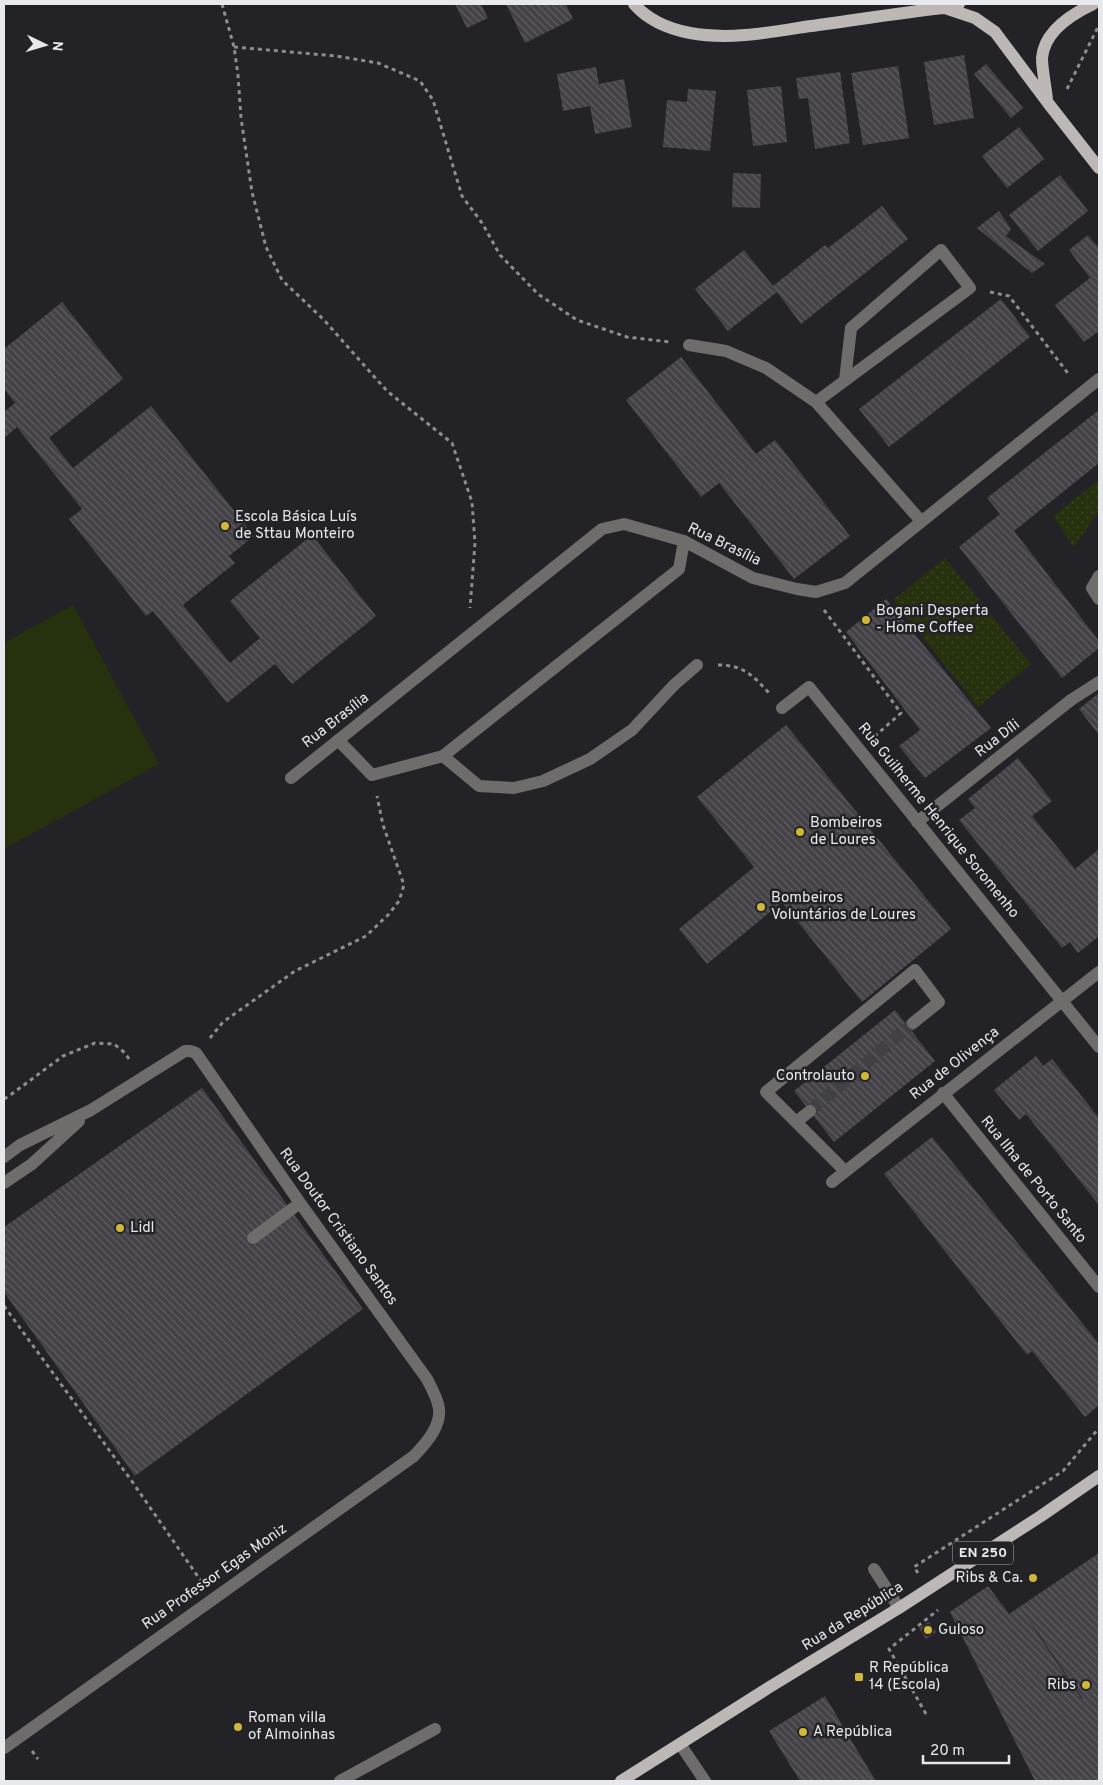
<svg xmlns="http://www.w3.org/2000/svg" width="1103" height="1785" font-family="Overpass,sans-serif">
  <defs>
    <pattern id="grass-dots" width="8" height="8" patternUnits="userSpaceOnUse" patternTransform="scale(1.25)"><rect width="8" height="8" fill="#26310e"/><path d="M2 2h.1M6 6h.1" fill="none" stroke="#3b4526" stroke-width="1.8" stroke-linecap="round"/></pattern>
    <pattern id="building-back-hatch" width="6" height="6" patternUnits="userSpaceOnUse" patternTransform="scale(1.25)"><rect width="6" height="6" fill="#444247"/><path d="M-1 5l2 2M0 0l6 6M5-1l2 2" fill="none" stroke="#5f5d62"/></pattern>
  </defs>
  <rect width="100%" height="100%" fill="#222227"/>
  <path fill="url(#grass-dots)" d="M 1099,480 L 1099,511 L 1074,547 L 1053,516 Z
    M 945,558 L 1031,664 L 978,707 L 893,600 Z"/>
  <path fill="#26310e" d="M 73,605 L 159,764 L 4,849 L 4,643 Z"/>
  <path fill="url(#building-back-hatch)" fill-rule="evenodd" d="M 455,4 L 481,4 L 488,18 L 467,28 Z
    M 506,4 L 566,4 L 573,19 L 525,43 Z
    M 964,55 L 974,118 L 934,125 L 924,62 Z
    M 986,64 L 1023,108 L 1011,118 L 974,74 Z
    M 898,66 L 909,138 L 863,145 L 851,73 Z
    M 596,67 L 599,84 L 624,79 L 632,127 L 595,134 L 590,106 L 563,111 L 557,74 Z
    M 840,72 L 850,143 L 815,149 L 808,98 L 799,99 L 796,78 Z
    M 781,86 L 787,142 L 753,146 L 747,90 Z
    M 688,89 L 716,91 L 710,151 L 663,147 L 667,100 L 687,102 Z
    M 1019,127 L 1044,159 L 1007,188 L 982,156 Z
    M 733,173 L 761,174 L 760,208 L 732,207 Z
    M 1060,175 L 1088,211 L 1038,251 L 1009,215 Z
    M 882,206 L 908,239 L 801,324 L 777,292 L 728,331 L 695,289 L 744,250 L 773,286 L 825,245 L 828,248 Z
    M 999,211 L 1011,229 L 1006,236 L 1045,264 L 1032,273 L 977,228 Z
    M 1088,235 L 1097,246 L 1099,244 L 1099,331 L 1084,342 L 1055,305 L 1090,278 L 1069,250 Z
    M 1001,299 L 1030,337 L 889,447 L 859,409 Z
    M 62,302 L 123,379 L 49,438 L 73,468 L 151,406 L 254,536 L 229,556 L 235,563 L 183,605 L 230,663 L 260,638 L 230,601 L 312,535 L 376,616 L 292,684 L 275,664 L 227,703 L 153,611 L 146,616 L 69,519 L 82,509 L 17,427 L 4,438 L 4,412 L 15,403 L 4,389 L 4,349 Z
    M 681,357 L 756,454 L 775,440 L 850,536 L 794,579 L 719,483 L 701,497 L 626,400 Z
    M 1099,410 L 1099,463 L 1014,531 L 1099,641 L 1099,648 L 1062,678 L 959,547 L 1000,514 L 987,498 Z
    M 886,599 L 991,728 L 925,778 L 899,746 L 920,730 L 846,632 Z
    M 1099,693 L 1099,735 L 1079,709 Z
    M 786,725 L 951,929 L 862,1002 L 782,902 L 707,964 L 679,929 L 754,867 L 697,797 Z
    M 1018,758 L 1052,801 L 1032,816 L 1075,869 L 1099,849 L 1099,936 L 1078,953 L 1070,942 L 1062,948 L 959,820 L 975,808 L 968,799 Z
    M 895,1010 L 935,1061 L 834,1142 L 794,1091 Z
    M 1036,1056 L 1043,1066 L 1052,1059 L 1099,1118 L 1099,1205 L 1026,1114 L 1019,1120 L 994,1090 Z
    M 202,1088 L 363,1309 L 135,1476 L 4,1292 L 4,1227 Z
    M 932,1137 L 1099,1344 L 1099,1405 L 1085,1417 L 1032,1351 L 1027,1355 L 884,1174 Z
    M 1099,1553 L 1099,1781 L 1035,1781 L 950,1612 L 988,1586 L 1009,1614 ZM 1025,1614 L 1083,1699 L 1082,1699 L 1041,1639 Z
    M 929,1622 L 936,1632 L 926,1639 L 919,1628 Z
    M 825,1696 L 857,1750 L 876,1781 L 800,1781 L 769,1731 Z"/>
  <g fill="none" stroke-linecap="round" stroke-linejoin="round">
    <path stroke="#404045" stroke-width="12" stroke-dasharray="12 6" stroke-linecap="butt" d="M 810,1111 L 913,1023"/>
    <path stroke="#8c8d91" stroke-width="3" stroke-dasharray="4 4" stroke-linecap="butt" d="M 222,4 L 234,47 L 238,75 L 241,118 L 252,192 L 266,247 L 282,280 L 324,320 L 387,391 L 452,443 L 472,502 L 475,543 L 470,608
      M 234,47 L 336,56 L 378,63 L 420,81 L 433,100 L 462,196 L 482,223 L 500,255 L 538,294 L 577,320 L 627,337 L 670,342
      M 1067,89 L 1099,25
      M 990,292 L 1009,296 L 1070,376
      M 824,610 L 901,713 L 875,736
      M 718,665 C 744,665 752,675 769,693
      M 210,1038 L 223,1022 L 295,971 L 366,936 L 389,914 L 399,901 L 404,885 L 383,825 L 377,796
      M 4,1099 L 9,1096 L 63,1056 L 95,1043 L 114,1044 L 125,1053 L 131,1062
      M 4,1306 L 131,1480 L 201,1581
      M 918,1573 L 914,1567 L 1063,1471 L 1099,1428
      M 926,1714 L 889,1649 L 938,1610
      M 32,1751 L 38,1759"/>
    <path stroke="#6f6d6b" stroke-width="12" d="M 689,345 L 726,351 L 766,368 L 816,402 L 921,521
      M 816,402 L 970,288 L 941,250 L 851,328 L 845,380
      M 1099,576 L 1092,588 L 1099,599
      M 782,708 L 809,687 L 1099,1047
      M 338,740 L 372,775 L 443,756 L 479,786 L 514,788 L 543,781 L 590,759 L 632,730 L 674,685 L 697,665
      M 443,756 L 679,569 L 684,541
      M 291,778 L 602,529 L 624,524 L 684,541 L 753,578 L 797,589 L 816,592 L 845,583 L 1099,379
      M 917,822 L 1071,700 L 1099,682
      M 943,1093 L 1099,1287
      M 796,1122 L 810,1111
      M 4,1157 L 20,1145 L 91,1110 L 185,1051 L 190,1051 L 196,1053 L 300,1203 L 427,1379 C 431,1387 436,1396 438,1404 C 444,1424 426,1443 414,1456 L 4,1748
      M 845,1171 L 766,1092 L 915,970 L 939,1002 L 913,1023
      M 832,1182 L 1099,972
      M 4,1183 L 32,1164 L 79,1121
      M 253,1238 L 300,1203
      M 874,1569 L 899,1608
      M 680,1744 L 705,1781
      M 340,1781 L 435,1729"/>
    <path stroke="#bdb8b5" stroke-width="12" d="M 634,4 C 648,20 669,29 690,33 C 727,40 767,33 804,27 C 850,21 897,13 944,8 L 959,4
      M 945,8 L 975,18 L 995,32 L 1048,103 L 1099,168
      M 1047,100 C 1046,87 1042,71 1042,58 C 1044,32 1072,14 1093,4
      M 621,1781 L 768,1688 L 899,1608 L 1041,1516 L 1099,1476"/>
  </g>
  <g fill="#d1b736" stroke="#222227" stroke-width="2">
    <circle cx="225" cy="526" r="5"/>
    <circle cx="866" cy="620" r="5"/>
    <circle cx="800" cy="832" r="5"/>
    <circle cx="761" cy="907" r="5"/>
    <circle cx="865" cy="1076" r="5"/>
    <circle cx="120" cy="1228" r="5"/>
    <circle cx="1033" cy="1578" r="5"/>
    <circle cx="928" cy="1630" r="5"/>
    <rect x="854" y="1672" width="10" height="10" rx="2.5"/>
    <circle cx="1086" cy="1685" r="5"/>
    <circle cx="238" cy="1727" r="5"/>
    <circle cx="803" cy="1732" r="5"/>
  </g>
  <g text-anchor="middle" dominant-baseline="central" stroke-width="5" stroke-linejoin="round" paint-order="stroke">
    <rect fill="#222227" stroke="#adadb1" stroke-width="1" x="953" y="1541.5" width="60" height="23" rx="4"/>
    <g font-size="14" font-weight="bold" fill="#e8e9ec">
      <text x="983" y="1553">EN 250</text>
    </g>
    <g font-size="15" fill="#e8e9ec" stroke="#222227" text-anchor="start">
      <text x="235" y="517">Escola Básica Luís<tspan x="235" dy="17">de Sttau Monteiro</tspan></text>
      <text x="876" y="611">Bogani Desperta<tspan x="876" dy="17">- Home Coffee</tspan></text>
      <text x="810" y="823">Bombeiros<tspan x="810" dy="17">de Loures</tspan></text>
      <text x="771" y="898">Bombeiros<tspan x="771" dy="17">Voluntários de Loures</tspan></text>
      <text x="855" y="1076" text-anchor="end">Controlauto</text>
      <text x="130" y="1228">Lidl</text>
      <text x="1023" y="1578" text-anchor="end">Ribs &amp; Ca.</text>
      <text x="938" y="1630">Guloso</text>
      <text x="869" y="1668">R República<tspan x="869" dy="17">14 (Escola)</tspan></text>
      <text x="1076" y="1685" text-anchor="end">Ribs</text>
      <text x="248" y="1718">Roman villa<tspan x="248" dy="17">of Almoinhas</tspan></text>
      <text x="813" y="1732">A República</text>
    </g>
    <g font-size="15" fill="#e8e9ec" stroke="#222227">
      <text transform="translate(724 545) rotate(26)">Rua Brasília</text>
      <text transform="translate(336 721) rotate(-38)">Rua Brasília</text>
      <text transform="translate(998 739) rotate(-38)">Rua Díli</text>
      <text transform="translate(938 821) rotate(51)">Rua Guilherme Henrique Soromenho</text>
      <text transform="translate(955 1064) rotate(-38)">Rua de Olivença</text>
      <text transform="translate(1033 1180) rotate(51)">Rua Ilha de Porto Santo</text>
      <text transform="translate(338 1227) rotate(54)">Rua Doutor Cristiano Santos</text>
      <text transform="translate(215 1577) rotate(-35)">Rua Professor Egas Moniz</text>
      <text transform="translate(853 1617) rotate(-32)">Rua da República</text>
    </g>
  </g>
  <rect width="1103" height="1785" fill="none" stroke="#e8e9ec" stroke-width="10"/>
  <g transform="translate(45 45) rotate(95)" stroke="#222227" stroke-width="4" paint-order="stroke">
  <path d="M0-4L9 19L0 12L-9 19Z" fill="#e8e9ec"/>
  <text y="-8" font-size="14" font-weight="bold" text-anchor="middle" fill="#e8e9ec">N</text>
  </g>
  <path d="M923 1755v8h86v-8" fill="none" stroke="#e8e9ec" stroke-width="2.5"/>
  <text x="930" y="1755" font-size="15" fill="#e8e9ec" stroke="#222227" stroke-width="4" paint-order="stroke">20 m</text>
</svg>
